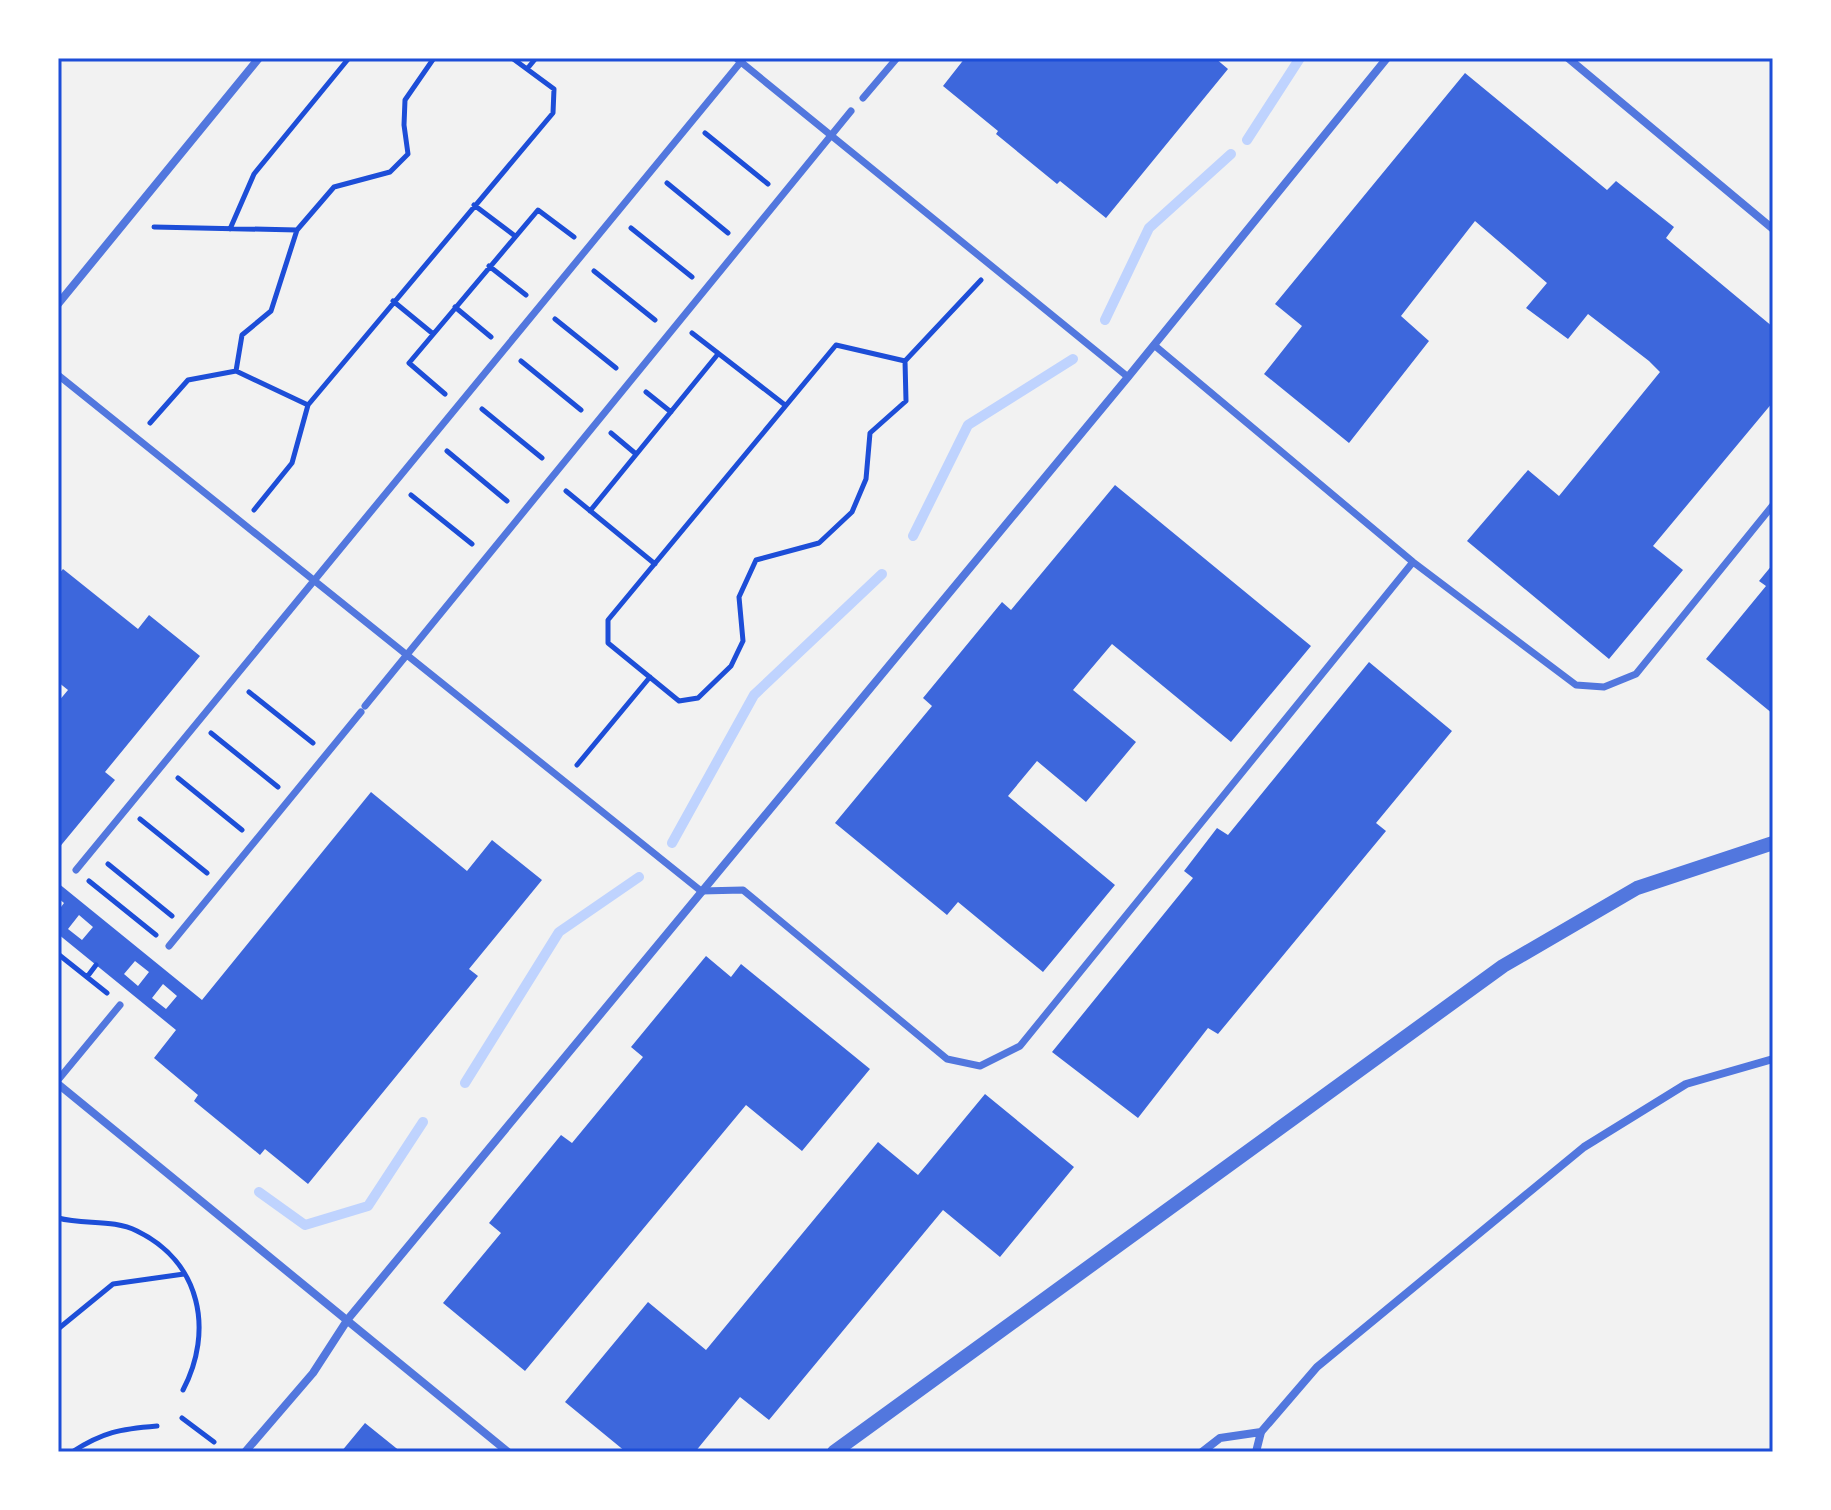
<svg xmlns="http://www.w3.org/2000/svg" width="1831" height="1510" font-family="'Roboto Condensed',sans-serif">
  <rect width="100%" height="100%" fill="#f2f2f2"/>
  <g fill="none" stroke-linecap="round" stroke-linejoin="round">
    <path stroke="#bfd3fe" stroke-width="10" d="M 1247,140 L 1300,58
      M 1105,320 L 1149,228 L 1231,154
      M 913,536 L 968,425 L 1073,359
      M 672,843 L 754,695 L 882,574
      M 465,1083 L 559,932 L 639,877
      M 259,1192 L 305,1225 L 368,1206 L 423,1122"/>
  </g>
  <path fill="#3d67dc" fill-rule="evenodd" d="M 965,58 L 1215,58 L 1228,69 L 1106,218 L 1060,181 L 1057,184 L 996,134 L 998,131 L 943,86 Z
    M 1465,73 L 1607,190 L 1616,181 L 1674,227 L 1666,238 L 1773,327 L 1773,402 L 1653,546 L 1683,570 L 1609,659 L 1467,541 L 1528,470 L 1559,496 L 1660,372 L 1649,361 L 1588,314 L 1568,339 L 1526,308 L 1547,283 L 1475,221 L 1401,316 L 1429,341 L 1349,443 L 1264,374 L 1302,326 L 1275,304 Z
    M 1115,485 L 1311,646 L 1231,742 L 1112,644 L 1073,690 L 1136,742 L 1086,802 L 1037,761 L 1008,796 L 1115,885 L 1043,972 L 958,902 L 947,915 L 835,823 L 932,706 L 923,698 L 1002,602 L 1011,610 Z
    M 1773,564 L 1773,714 L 1706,659 L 1766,586 L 1759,581 Z
    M 63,569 L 138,629 L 149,615 L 200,656 L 105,772 L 115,780 L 58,849 L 58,702 L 68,690 L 58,682 L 58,575 Z
    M 1369,662 L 1452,731 L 1376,823 L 1386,831 L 1218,1034 L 1208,1028 L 1138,1118 L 1052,1052 L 1193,878 L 1184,871 L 1217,828 L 1228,835 Z
    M 371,792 L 467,871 L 492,840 L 542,880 L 469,969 L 478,976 L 308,1184 L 265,1149 L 260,1155 L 194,1101 L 198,1095 L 154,1058 L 176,1030 L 58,934 L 58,911 L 64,903 L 58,898 L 58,883 L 202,1000 ZM 79,915 L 93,927 L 82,940 L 68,929 ZM 135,961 L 149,972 L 138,986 L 124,974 ZM 163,984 L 177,996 L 166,1009 L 152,998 Z
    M 706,956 L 731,977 L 741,964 L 870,1069 L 802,1151 L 746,1105 L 525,1371 L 443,1303 L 501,1233 L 489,1223 L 561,1135 L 572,1143 L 643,1057 L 631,1047 Z
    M 985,1094 L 1074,1167 L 1000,1257 L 943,1210 L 769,1420 L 740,1397 L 695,1452 L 626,1452 L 565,1402 L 648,1302 L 706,1350 L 878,1142 L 918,1175 Z
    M 365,1423 L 401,1452 L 341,1452 Z"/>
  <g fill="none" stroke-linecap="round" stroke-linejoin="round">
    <path stroke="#1d4ed8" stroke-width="5" d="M 527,69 L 536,58
      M 705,133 L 768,184
      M 667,183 L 728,233
      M 474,205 L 515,236
      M 154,227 L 297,230
      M 631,228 L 692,277
      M 230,229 L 254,174 L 349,58
      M 489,266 L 526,295
      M 594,271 L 655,320
      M 393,301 L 432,333
      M 455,307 L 491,337
      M 555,319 L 616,368
      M 692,333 L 785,405
      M 836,345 L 905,361 L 906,401 L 870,433 L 866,479 L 852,512 L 819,543 L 756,560 L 739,597 L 743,641 L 731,666 L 698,698 L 679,701 L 608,643 L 608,620 Z
      M 521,361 L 581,410
      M 905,361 L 981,280
      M 236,371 L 308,405
      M 646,392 L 671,412
      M 445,394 L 409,363 L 538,210 L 574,237
      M 482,409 L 542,458
      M 150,423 L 188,380 L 236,371 L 242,335 L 271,311 L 297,230 L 334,187 L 390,172 L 408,154 L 404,125 L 405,100 L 434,58
      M 611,433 L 636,454
      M 447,451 L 507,501
      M 566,491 L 655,564
      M 411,495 L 472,544
      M 254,510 L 292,463 L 308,405 L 553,113 L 554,89 L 512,58
      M 590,511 L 718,354
      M 249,692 L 313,743
      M 211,733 L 278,787
      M 577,765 L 650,677
      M 178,778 L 242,830
      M 140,819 L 207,873
      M 108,864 L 172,916
      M 89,881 L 156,935
      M 58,954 L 107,993
      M 87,977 L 96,965
      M 58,1218 C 84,1225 113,1219 137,1231 C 201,1262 214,1331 183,1390
      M 58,1329 L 113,1284 L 184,1274
      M 182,1418 L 214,1442
      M 72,1452 C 103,1432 120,1429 157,1426"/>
    <path stroke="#5277de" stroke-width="7" d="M 736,58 L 1128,377
      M 863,98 L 897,58
      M 1154,345 L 1413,562 L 1576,685 L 1604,687 L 1636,674 L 1773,505
      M 58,375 L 701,891 L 743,890 L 947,1059 L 980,1066 L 1020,1046 L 1413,562
      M 365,706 L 851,111
      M 76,870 L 744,58
      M 169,946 L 361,712
      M 58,1080 L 120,1005"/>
    <path stroke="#5277de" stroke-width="8" d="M 1568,58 L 1773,229
      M 58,304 L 259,58
      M 58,1084 L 508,1452
      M 245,1452 L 313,1373 L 348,1319 L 1128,377 L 1387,58
      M 1202,1452 L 1220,1438 L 1261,1432
      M 1256,1452 L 1261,1432 L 1317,1367 L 1584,1147 L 1686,1084 L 1773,1059"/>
    <path stroke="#5277de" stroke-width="14" d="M 834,1452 L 1503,966 L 1637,888 L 1773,843"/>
  </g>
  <rect width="1831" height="1510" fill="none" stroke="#ffffff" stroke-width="120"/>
  <rect x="60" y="60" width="1711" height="1390" fill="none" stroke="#1d4ed8" stroke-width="3"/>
</svg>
